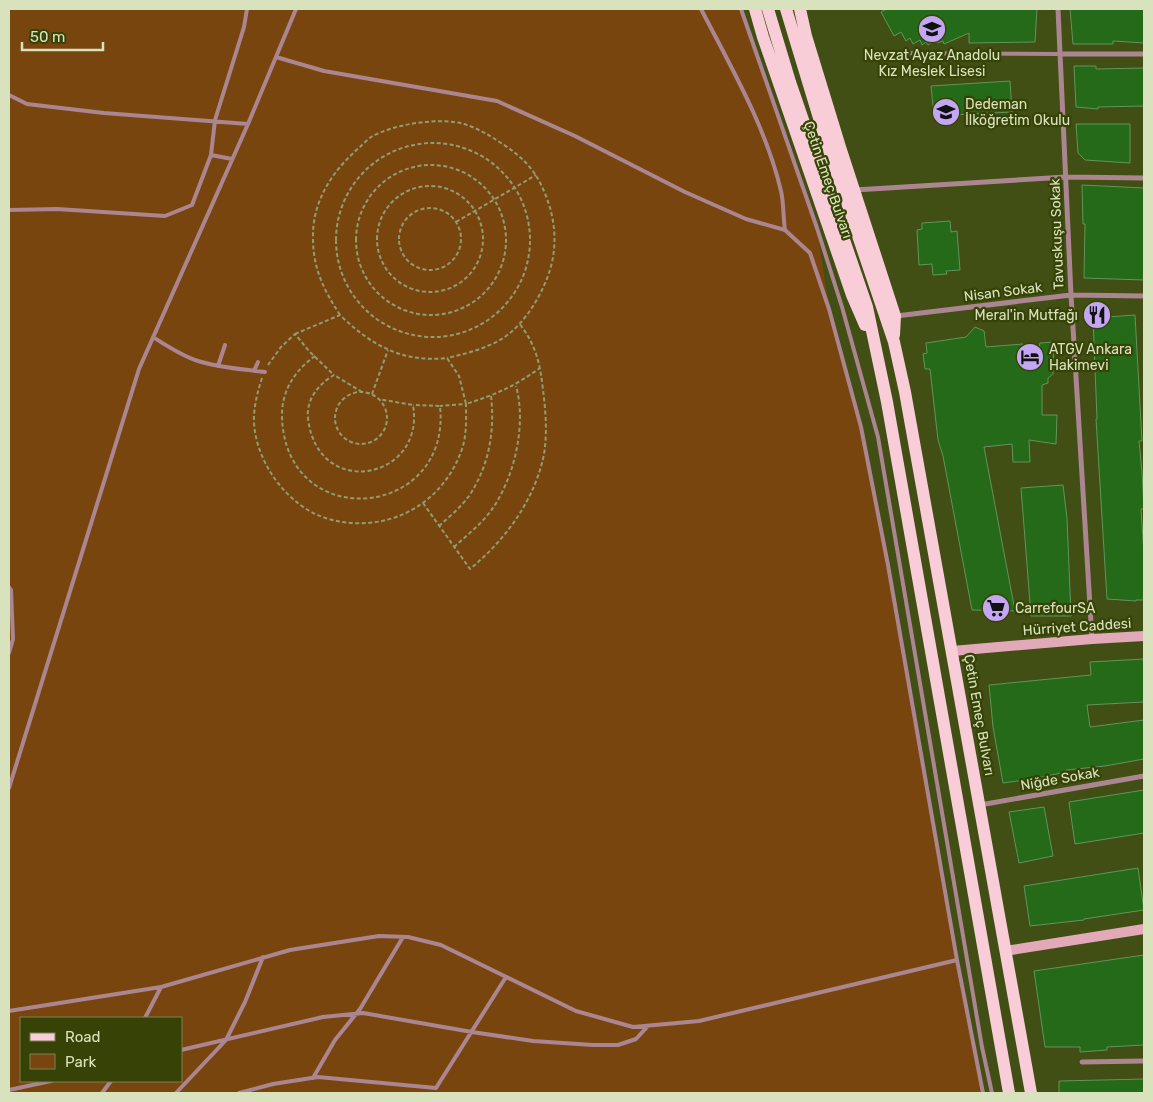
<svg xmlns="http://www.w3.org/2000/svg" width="1153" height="1102" font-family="Rubik,sans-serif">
  <rect width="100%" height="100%" fill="#414e14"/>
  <path fill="#79450e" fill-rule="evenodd" d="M 9,9 L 741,9 L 817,228 L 829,309 L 861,427 L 888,565 L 957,960 L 983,1093 L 9,1093 ZM 21,1018 L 181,1018 L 181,1081 L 21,1081 Z"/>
  <path fill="#246a19" stroke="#62955a" d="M 887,9 L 1037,9 L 1035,42 L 969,43 L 969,33 L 944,44 L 943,41 L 937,43 L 935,40 L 928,45 L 926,42 L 922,45 L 920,40 L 913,44 L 910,38 L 906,41 L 901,32 L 894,36 L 881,12 Z
    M 1070,9 L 1144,9 L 1144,43 L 1113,41 L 1113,44 L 1073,44 Z
    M 1074,66 L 1096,66 L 1096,69 L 1144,68 L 1144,106 L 1098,107 L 1098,109 L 1076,107 Z
    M 1010,81 L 1012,112 L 934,116 L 931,86 Z
    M 1076,124 L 1130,124 L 1130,163 L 1085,160 L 1078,153 Z
    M 1082,185 L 1144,188 L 1144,280 L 1084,278 L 1085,224 L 1083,224 Z
    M 950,221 L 951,232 L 957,231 L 960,270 L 946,271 L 947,274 L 933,275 L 932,264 L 919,265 L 917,230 L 922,229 L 922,223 Z
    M 1135,315 L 1142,441 L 1139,441 L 1142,472 L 1144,509 L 1141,509 L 1144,554 L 1144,600 L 1136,600 L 1136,601 L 1107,599 L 1096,419 L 1097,419 L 1093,318 Z
    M 975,327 L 984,331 L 986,347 L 1023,344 L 1024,348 L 1039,347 L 1040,343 L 1054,342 L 1053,374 L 1048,378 L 1048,383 L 1042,385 L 1042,415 L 1057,415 L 1056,444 L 1029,440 L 1030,462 L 1013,462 L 1012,444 L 984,447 L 1015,611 L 972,610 L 943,456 L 938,440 L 930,369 L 925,369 L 923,354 L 927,353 L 926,343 L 966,337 Z
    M 1063,485 L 1067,518 L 1071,616 L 1031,616 L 1021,488 Z
    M 1144,659 L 1144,702 L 1087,705 L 1090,727 L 1144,720 L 1144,759 L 1105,766 L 1066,770 L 1066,772 L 1032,779 L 1003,783 L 993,727 L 989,685 L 1091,675 L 1090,662 Z
    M 1144,790 L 1144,833 L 1075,844 L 1069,802 Z
    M 1044,807 L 1053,856 L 1019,863 L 1009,812 Z
    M 1138,868 L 1144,910 L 1084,919 L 1084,920 L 1030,926 L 1024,886 Z
    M 1144,955 L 1144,1045 L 1107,1047 L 1107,1050 L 1080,1052 L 1080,1047 L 1045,1047 L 1034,971 Z
    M 1144,1079 L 1144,1093 L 1059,1093 L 1059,1081 Z"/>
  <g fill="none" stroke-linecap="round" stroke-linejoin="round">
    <path stroke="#919d6e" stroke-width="2" stroke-dasharray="4 2.5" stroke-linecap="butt" d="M336 240a97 97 0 1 1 194 0a97 97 0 1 1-194 0Z
      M356 240a75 75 0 1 1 150 0a75 75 0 1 1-150 0Z
      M377 239a53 53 0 1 1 106 0a53 53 0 1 1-106 0Z
      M399 239a31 31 0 1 1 62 0a31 31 0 1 1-62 0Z
      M 456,222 L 536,175
      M 340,315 C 324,290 313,269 313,238 C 312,201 333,170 360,147 C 363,144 367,140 371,137 C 394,124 438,117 464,124 C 477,128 489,135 501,143 C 520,155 534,168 543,189 C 555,215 558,243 550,270 C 542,295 524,326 500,340 C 484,349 465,354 447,358
      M 295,334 L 340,315 C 371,345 402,363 447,358 L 459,376 L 466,404 C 497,394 513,387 540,368
      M 315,356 C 294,371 281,392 282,418 C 287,535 452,519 440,406 L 413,405
      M 268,365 L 281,347 L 295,334 L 309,351 L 334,375
      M 262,378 C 258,390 255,402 254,415 C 252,458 287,508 329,519 C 386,535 443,505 462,449 C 467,434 466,419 466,404 L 440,406
      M335 418a26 26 0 1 1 52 0a26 26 0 1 1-52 0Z
      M 362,392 L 334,375 C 319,384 306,399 308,418 C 317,501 426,480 413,405 L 378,399
      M 372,394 L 388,350
      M 423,503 L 470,569 C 503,542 531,505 542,463 C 548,441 546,413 543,390 C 540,363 536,345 519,323
      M 439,526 C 449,517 461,507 469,496 C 489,466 495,431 491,396
      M 454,547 C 466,536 480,525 490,512 C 514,480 527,425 516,386"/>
    <path stroke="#ab8690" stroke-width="4" d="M 701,9 C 731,67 766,127 781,191 C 784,204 783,217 785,230
      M 741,9 L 817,228 L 842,307 L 878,437 L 982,1047 L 992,1093
      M 880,53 L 1060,54
      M 276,57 L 324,71 L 497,101 L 575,136 L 685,192 L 746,219 L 785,230 L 810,253 L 829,309 L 861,427 L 888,565 L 957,960 L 983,1093
      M 9,95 L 27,104 L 104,113 L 248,124
      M 211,155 L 215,120 L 244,27 L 247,9
      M 9,210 L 57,209 L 165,216 L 192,205 L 211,155 L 232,159
      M 153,337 C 167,346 182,356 198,361 C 220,368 242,369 265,372
      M 218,366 L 225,345
      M 254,371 L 258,362
      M 9,587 L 11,590 L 13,639 L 9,653
      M 9,788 L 139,369 L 248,124 L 296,9
      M 9,1011 L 161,987 L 290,950 L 379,936 L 408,937 L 441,945 L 576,1011 L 633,1027 L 699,1021 L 957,960
      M 145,1018 L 161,987
      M 181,1050 L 323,1017 L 363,1013 L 472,1032 L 533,1041 L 593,1045 L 618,1045 L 636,1039 L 648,1026
      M 313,1078 L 335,1040 L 360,1009 L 403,937
      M 9,1090 L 51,1081
      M 102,1093 L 111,1081
      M 176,1093 L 226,1040 L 245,1002 L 263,957
      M 239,1093 L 273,1084 L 318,1077 L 436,1088 L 506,977"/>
    <path stroke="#ab8690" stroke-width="5" d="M 1058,9 L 1071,295 L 1092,639
      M 1060,54 L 1144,54
      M 855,190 L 1066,177 L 1144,178
      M 896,316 L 1071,295 L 1144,296
      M 980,805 L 1144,776
      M 1082,1062 L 1144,1061"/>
    <path stroke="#e2a9b8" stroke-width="10" d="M 952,651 L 1092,639 L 1144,636
      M 1005,951 L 1144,929"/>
    <path stroke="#f9cdd8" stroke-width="12" d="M 755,9 L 763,37 L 852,295 L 865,325
      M 768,9 L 790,82 L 867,307 L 887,402 L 1009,1093
      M 786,9 L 826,141 L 894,342 L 905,392 L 1031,1093
      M 800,9 L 806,36 L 840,147 L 895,316 L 894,335"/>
  </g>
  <defs>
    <symbol id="school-disc" viewBox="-11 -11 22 22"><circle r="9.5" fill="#c3a7f2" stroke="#374306"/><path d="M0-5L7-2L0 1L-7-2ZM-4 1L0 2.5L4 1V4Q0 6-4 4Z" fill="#111"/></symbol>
    <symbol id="restaurant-disc" viewBox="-11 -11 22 22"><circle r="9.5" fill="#c3a7f2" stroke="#374306"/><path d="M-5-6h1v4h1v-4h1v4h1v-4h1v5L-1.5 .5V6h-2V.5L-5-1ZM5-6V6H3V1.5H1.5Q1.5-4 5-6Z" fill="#111"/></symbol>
    <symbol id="hotel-disc" viewBox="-11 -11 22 22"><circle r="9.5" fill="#c3a7f2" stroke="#374306"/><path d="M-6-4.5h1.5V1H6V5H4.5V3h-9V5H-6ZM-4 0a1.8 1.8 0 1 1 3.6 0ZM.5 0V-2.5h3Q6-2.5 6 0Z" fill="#111"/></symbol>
    <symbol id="supermarket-disc" viewBox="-11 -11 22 22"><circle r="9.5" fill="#c3a7f2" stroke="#374306"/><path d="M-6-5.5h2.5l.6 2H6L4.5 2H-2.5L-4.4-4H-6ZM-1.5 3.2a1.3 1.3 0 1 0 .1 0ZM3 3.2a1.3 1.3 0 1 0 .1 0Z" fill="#111"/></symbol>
  </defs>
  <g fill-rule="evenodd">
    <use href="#school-disc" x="916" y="13" width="32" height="32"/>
    <use href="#school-disc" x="930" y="96" width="32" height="32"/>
    <use href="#restaurant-disc" x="1081" y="299" width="32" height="32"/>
    <use href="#hotel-disc" x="1014" y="341" width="32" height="32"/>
    <use href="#supermarket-disc" x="980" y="592" width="32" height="32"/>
  </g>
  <g text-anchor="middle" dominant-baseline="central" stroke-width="4.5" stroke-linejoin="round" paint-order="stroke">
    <g font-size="14" fill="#d8e3be" stroke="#374306" text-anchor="start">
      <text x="932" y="55" text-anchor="middle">Nevzat Ayaz Anadolu<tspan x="932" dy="16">Kız Meslek Lisesi</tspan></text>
      <text x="965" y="104">Dedeman<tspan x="965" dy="16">İlköğretim Okulu</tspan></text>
      <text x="1078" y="315" text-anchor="end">Meral'in Mutfağı</text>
      <text x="1049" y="349">ATGV Ankara<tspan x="1049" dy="16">Hakimevi</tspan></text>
      <text x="1015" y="608">CarrefourSA</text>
    </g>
    <g font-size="14" fill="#d8e3be" stroke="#374306">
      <text transform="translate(828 180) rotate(71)">Çetin Emeç Bulvarı</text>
      <text transform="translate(1057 234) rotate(-92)">Tavuskuşu Sokak</text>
      <text transform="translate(1003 292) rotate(-7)">Nisan Sokak</text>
      <text transform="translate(1077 627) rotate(-4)">Hürriyet Caddesi</text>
      <text transform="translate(979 715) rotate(80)">Çetin Emeç Bulvarı</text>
      <text transform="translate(1060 779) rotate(-10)">Niğde Sokak</text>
    </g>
  </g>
  <rect width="1153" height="1102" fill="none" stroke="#d8e3be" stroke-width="20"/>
  <rect x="20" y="1017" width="162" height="65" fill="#374306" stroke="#778350"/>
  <rect x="30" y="1033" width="25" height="8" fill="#f9cdd8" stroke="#778350"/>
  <text x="65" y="1042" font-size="15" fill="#d8e3be">Road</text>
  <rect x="30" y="1054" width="25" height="15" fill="#79450e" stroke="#778350"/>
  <text x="65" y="1067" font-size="15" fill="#d8e3be">Park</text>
  <path d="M22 42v8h81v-8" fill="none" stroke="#d8e3be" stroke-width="2.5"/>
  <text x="30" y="42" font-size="15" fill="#d8e3be" stroke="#374306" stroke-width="4" paint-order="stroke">50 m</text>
</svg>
